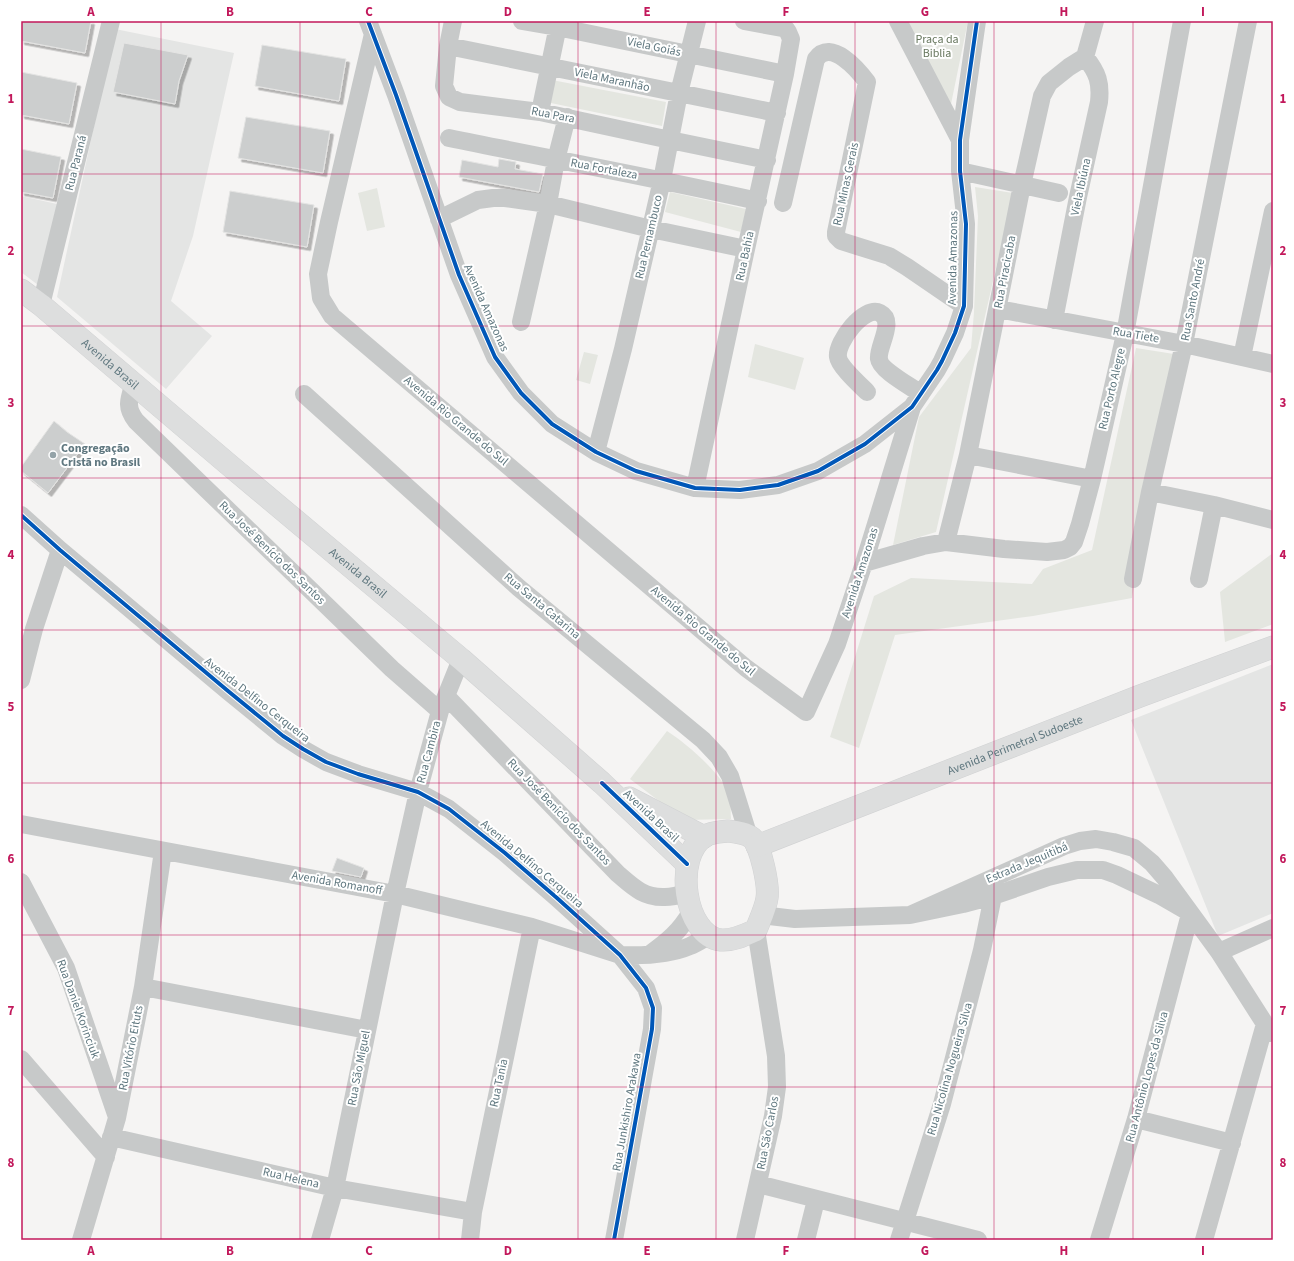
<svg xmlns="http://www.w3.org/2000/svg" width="1294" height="1261" font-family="'Source Sans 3',sans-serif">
  <defs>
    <filter id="shadow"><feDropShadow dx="3.5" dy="3.5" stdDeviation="0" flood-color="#0004"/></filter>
  </defs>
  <rect width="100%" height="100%" fill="#f5f4f3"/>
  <path fill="#e4e5e4" d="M 115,29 L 234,53 L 193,236 L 171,301 L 212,336 L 166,389 L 57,297 Z
    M 21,196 L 57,204 L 38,285 L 21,272 Z
    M 1273,664 L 1273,913 L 1218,936 L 1131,720 Z"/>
  <path fill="#e4e6e0" d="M 901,21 L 968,21 L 950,109 Z
    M 552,80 L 666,102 L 662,126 L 546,102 Z
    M 975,187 L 1013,193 L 936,532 L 893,545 L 919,417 L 971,348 L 974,312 L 978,216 Z
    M 377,188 L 385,227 L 367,231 L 358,193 Z
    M 670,192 L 746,209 L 741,232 L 665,212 Z
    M 755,344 L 804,358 L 795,390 L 748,377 Z
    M 1136,348 L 1174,354 L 1132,598 L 1033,616 L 895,635 L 859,748 L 830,737 L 874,596 L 911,578 L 1032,584 L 1043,569 L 1092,550 Z
    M 584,352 L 598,355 L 590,384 L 576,380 Z
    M 1273,553 L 1273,624 L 1225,642 L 1220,592 Z
    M 667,731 C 686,743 718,771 728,791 C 732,798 730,810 731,819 L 684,820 L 630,779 Z"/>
  <path fill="#cccece" stroke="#e4e4e3" filter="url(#shadow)" d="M 21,21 L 91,21 L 85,53 L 21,41 Z
    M 124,43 L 188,55 L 179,81 L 175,104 L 113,92 Z
    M 262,45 L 346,59 L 339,101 L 255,86 Z
    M 21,72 L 77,83 L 69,124 L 21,115 Z
    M 246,117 L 330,131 L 323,173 L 238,158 Z
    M 21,149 L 61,157 L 53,198 L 21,192 Z
    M 499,159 L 516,162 L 515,169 L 543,174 L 539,192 L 459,177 L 462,160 L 498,167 Z
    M 230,191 L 314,205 L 307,247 L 223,232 Z
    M 54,421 L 67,432 L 85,444 L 48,493 L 21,471 L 21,467 Z
    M 337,858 L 364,868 L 361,877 L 332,871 Z"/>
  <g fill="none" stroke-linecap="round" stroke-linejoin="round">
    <defs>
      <g id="major">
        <path id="s1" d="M 21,290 L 41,305 L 228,464 L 461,659 L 602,783 L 687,864"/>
        <path d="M 629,798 L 704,837"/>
        <path d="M 728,831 C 736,832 746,833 752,838 C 761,846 769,886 767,898 C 766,907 759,922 756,930 C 745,935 733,941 721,940 C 684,936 673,855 705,836 C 712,832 720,832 728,831 Z"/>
        <path id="s2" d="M 757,846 L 1140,696 L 1273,647"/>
      </g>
    </defs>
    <use href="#major" stroke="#d1d2d3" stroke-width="23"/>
    <path stroke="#c7c9c9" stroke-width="18" d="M 368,21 L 396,95 L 459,275 L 495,357 L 521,393 L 552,424 L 596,452 L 636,471 L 695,488 L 740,490 L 778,485 L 818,471 L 865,444 L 912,407 L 937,370 L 942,361 L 955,333 L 964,306 L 966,224 L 960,171 L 960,140 L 977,21
      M 453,21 L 448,46 L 444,86 L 449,97 L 460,102 L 540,112 L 670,140 L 767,160
      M 522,21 L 557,27 L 785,74
      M 898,21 L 960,140
      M 373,34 L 329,222 L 318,274 L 321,298 L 332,316 L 746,668 L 806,712 L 837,644 L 864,563 L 912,407
      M 448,46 L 777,113
      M 540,112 L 559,21
      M 449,138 C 552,159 655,178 758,201
      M 960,171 L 1059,193
      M 783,203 L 816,59 C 831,38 858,70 867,82 L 836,232 L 836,236 L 841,241 L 889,256 L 907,267 L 964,306
      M 439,219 L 478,200 L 493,198 L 505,198 L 548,204 L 651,229 L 746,249
      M 41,305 L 111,21
      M 998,309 L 1184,344 L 1273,364
      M 1054,320 L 1078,197 L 1099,102 C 1101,83 1098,73 1085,57
      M 521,322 L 548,204 L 556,160 L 567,117
      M 1242,357 L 1273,211
      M 134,383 C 129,399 125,407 136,421 L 392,669 L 440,711
      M 867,392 C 860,385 839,366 838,357 C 836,342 864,305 880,313 C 896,321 877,347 879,359 C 880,370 912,387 921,394
      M 304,394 L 519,588 L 703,740 L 719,757 L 730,776 L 749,837
      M 596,452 L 623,349 L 662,180 L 679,93 L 697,21
      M 968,455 L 1092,479
      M 695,488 L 746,249 L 785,74 L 791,39 L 788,32 L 786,29 L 782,28 L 744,21
      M 1150,492 L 1214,505 L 1273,520
      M 21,515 L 60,550 L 228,691 L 283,736 L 303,749 L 326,762 L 358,774 L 418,792 L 449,809 L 505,853 L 557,898 L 620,955 L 646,988 L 653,1008 L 652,1029 L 614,1240
      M 946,542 L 968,455 L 1022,185 L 1042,96 L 1049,83 L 1069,67 L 1085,57 L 1095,21
      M 864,563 L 923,546 L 946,542 L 1004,549 L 1047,552 L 1064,550 L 1070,547 L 1074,542 L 1080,524 L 1092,479 L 1125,334 L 1182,21
      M 1133,579 L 1150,492 L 1184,344 L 1248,21
      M 1199,579 L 1214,505
      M 21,680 L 34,629 L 60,550
      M 446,696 L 618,874 C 633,887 644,898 665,897 C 672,897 680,895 687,893
      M 21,824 L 395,894 L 532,927 L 620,955 C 643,956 669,955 690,946 C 697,943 703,939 710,936
      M 21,882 L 66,968 L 117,1117
      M 761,915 L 795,919 L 910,915 L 963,904 L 993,896 L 1048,877 L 1077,870 L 1103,870 L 1117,875 L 1159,895 L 1185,910
      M 910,915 L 1064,846 L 1080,841 L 1096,839 L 1113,842 L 1134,848 L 1152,863 L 1165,878 L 1219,952 L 1265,1024 L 1273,1033
      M 1219,952 L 1273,928
      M 650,954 C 668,941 680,931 691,912
      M 143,987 L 367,1030
      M 21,1059 L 106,1157
      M 1136,1119 L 1232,1143
      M 111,1137 L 335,1188 L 473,1212
      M 758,1184 L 978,1240
      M 81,1240 L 117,1118 L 143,987 L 163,851
      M 320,1240 L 335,1188 L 395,894 L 418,792 L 440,711 L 461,659
      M 470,1240 L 473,1212 L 532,927
      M 745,1240 L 773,1116 L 777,1087 L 776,1056 L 756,930
      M 806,1240 L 816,1200
      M 899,1240 L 942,1104 L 982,950 L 993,896
      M 1099,1240 L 1136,1119 L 1190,914
      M 1204,1240 L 1265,1024"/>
    <use href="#major" stroke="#dddede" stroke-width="22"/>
    <defs>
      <path id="cycleway" d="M 368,21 L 396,95 L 459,275 L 495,357 L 521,393 L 552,424 L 596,452 L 636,471 L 695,488 L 740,490 L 778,485 L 818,471 L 865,444 L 912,407 L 937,370 L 942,361 L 955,333 L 964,306 L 966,224 L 960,171 L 960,140 L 977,21
        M 21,515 L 60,550 L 228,691 L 283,736 L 303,749 L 326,762 L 358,774 L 418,792 L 449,809 L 505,853 L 557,898 L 620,955 L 646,988 L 653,1008 L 652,1029 L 614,1240
        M 602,783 L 687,864"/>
    </defs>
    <use href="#cycleway" stroke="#fff" stroke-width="6"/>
    <use href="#cycleway" stroke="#0057b8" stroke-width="4"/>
  </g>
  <path fill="none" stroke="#c2185b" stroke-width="1" stroke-opacity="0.55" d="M 161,21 L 161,1240M 300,21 L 300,1240M 439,21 L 439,1240M 578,21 L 578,1240M 716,21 L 716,1240M 855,21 L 855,1240M 994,21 L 994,1240M 1133,21 L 1133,1240M 21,174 L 1273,174M 21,326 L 1273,326M 21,478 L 1273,478M 21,630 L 1273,630M 21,783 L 1273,783M 21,935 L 1273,935M 21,1087 L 1273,1087"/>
  <circle fill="#94a3a8" stroke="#fff" stroke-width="1.5" cx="53" cy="455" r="4"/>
  <g text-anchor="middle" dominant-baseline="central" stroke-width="4" stroke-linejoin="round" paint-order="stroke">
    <g font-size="12" fill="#67775e" stroke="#fff">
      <text x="937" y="39">Praça da<tspan x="937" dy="14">Biblia</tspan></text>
    </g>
    <g font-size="12" fill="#5f777f" stroke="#fff">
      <text transform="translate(654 47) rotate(12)">Viela Goiás</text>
      <text transform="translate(612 80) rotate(12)">Viela Maranhão</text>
      <text transform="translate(553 115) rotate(11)">Rua Para</text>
      <text transform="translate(76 163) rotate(-76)">Rua Paraná</text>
      <text transform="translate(604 169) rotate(11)">Rua Fortaleza</text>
      <text transform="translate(846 184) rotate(-78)">Rua Minas Gerais</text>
      <text transform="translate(1081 187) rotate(-78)">Viela Ibiúna</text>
      <text transform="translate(649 237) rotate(-77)">Rua Pernambuco</text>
      <text transform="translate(745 256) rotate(-78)">Rua Bahia</text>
      <text transform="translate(953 258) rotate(-89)">Avenida Amazonas</text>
      <text transform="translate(1005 272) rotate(-79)">Rua Piracicaba</text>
      <text transform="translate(1193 300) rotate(-79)">Rua Santo André</text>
      <text transform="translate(486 308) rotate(66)">Avenida Amazonas</text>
      <text transform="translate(1136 335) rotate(10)">Rua Tiete</text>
      <text stroke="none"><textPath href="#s1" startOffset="116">Avenida Brasil</textPath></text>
      <text transform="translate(1112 389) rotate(-77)">Rua Porto Alegre</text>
      <text transform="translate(456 421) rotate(40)">Avenida Rio Grande do Sul</text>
      <text transform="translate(272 553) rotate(44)">Rua José Benício dos Santos</text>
      <text stroke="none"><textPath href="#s1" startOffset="440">Avenida Brasil</textPath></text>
      <text transform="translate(860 573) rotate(-72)">Avenida Amazonas</text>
      <text transform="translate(542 606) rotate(40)">Rua Santa Catarina</text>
      <text transform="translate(703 631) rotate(40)">Avenida Rio Grande do Sul</text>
      <text transform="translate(257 700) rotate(38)">Avenida Delfino Cerqueira</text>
      <text stroke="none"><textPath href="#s2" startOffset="277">Avenida Perimetral Sudoeste</textPath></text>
      <text transform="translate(429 752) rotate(-75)">Rua Cambira</text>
      <text transform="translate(559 812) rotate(46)">Rua José Benicio dos Santos</text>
      <text transform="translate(651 816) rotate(43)">Avenida Brasil</text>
      <text transform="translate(1027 863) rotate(-23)">Estrada Jequitibá</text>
      <text transform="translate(532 864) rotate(40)">Avenida Delfino Cerqueira</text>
      <text transform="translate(337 883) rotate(10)">Avenida Romanoff</text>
      <text transform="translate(78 1009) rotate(70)">Rua Daniel Korinciuk</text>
      <text transform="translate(131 1048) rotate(-79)">Rua Vitório Eituts</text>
      <text transform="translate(359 1068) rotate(-79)">Rua São Miguel</text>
      <text transform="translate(950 1069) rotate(-74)">Rua Nicolina Nogueira Silva</text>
      <text transform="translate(1147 1077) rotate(-75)">Rua Antônio Lopes da Silva</text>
      <text transform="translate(499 1083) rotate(-78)">Rua Tania</text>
      <text transform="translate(627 1112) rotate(-80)">Rua Junkishiro Arakawa</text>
      <text transform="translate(768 1133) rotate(-79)">Rua São Carlos</text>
      <text transform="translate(291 1178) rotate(13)">Rua Helena</text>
    </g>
    <g font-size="12" font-weight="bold" fill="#5f777f" stroke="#fff" text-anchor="start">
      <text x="61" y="448">Congregação<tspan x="61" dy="14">Cristã no Brasil</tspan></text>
    </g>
  </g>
  <rect width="1294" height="1261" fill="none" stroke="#ffffff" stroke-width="44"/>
  <rect x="22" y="22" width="1250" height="1217" fill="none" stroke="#c2185b" stroke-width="1.5"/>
  <g font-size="13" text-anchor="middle" font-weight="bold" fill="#c2185b">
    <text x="91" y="16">A</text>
    <text x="230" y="16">B</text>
    <text x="369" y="16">C</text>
    <text x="508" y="16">D</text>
    <text x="647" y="16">E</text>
    <text x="786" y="16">F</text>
    <text x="925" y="16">G</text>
    <text x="1064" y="16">H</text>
    <text x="1203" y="16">I</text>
    <text x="11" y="103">1</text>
    <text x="1283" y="103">1</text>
    <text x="11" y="255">2</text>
    <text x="1283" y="255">2</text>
    <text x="11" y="407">3</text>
    <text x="1283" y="407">3</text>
    <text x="11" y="559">4</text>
    <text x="1283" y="559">4</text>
    <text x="11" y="711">5</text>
    <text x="1283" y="711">5</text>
    <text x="11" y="863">6</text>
    <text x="1283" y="863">6</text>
    <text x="11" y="1015">7</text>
    <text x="1283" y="1015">7</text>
    <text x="11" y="1167">8</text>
    <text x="1283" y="1167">8</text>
    <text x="91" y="1255">A</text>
    <text x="230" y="1255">B</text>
    <text x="369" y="1255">C</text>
    <text x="508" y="1255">D</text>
    <text x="647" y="1255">E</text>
    <text x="786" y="1255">F</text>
    <text x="925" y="1255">G</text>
    <text x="1064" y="1255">H</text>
    <text x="1203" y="1255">I</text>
  </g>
</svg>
